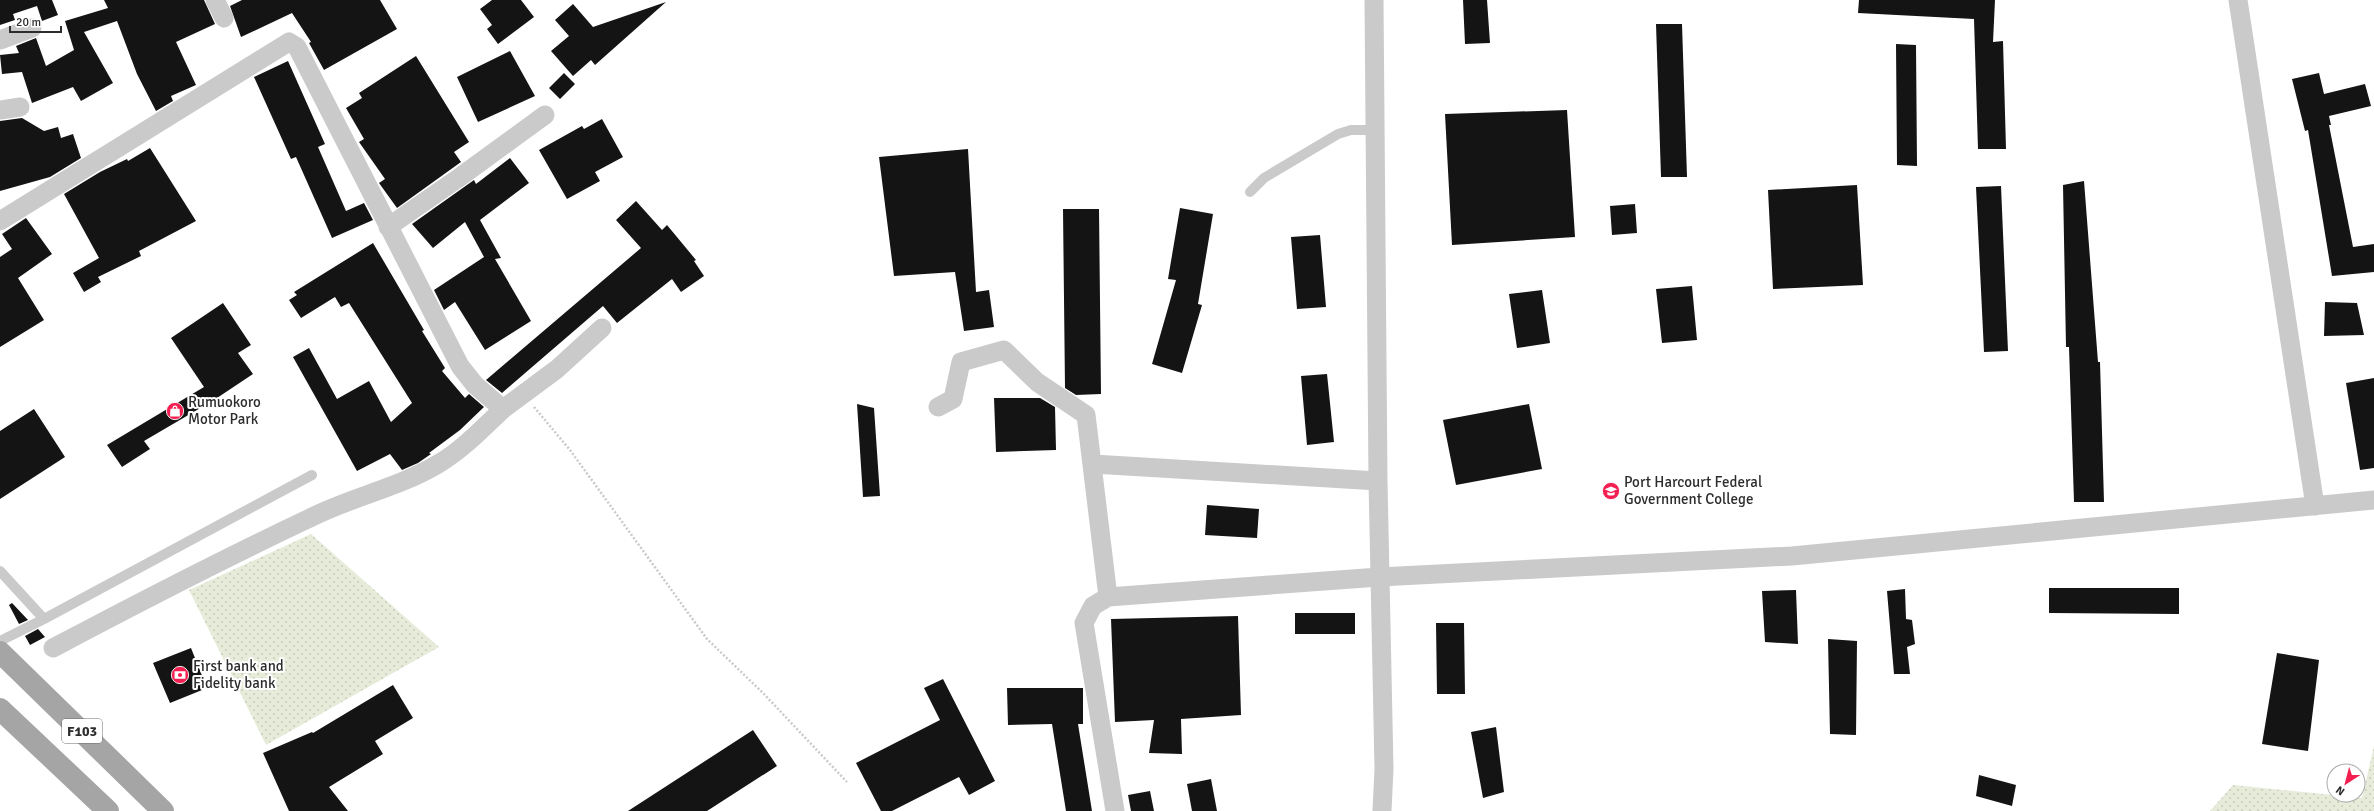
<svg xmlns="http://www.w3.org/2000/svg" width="2374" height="811" font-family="Signika,sans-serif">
  <defs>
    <pattern id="grass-dots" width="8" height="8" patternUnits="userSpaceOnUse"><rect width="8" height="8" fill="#e6ecd9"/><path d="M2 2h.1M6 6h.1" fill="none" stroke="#c6cbbb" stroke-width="1.8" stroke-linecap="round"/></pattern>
  </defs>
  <rect width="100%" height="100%" fill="#fff"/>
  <path fill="url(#grass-dots)" d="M 311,534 L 439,647 L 266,745 L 189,590 Z
    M 2374,746 L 2374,811 L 2210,811 L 2233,785 L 2362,798 Z"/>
  <path fill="#141414" d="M 0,0 L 52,0 L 58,15 L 42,21 L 37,6 L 13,14 L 15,20 L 0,25 Z
    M 104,0 L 204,0 L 215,24 L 176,42 L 196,85 L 171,96 L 173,101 L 156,111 L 137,74 L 117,21 L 84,32 L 113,83 L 81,101 L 73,87 L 32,103 L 22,72 L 2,74 L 0,55 L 19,53 L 16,46 L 36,38 L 46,66 L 74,50 L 65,21 L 108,8 Z
    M 242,0 L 380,0 L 397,29 L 324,70 L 309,43 L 311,42 L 292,13 L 241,37 L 230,6 Z
    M 492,0 L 521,0 L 534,17 L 498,44 L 487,29 L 492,25 L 480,9 Z
    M 1463,0 L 1487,0 L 1490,43 L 1465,44 Z
    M 1859,0 L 1995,0 L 1993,42 L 2003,41 L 2006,149 L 1978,149 L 1974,19 L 1858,13 Z
    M 666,2 L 595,65 L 591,60 L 573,76 L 551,51 L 569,36 L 555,20 L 573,4 L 593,27 Z
    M 1656,24 L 1682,24 L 1687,177 L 1661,177 Z
    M 1896,44 L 1916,45 L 1917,166 L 1897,165 Z
    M 510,51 L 535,96 L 478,122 L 457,77 Z
    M 416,56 L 469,142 L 454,152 L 461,162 L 397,208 L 379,183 L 385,179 L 359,142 L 364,139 L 346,108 L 362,98 L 359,93 Z
    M 288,61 L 325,144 L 318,147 L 346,211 L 364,203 L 373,220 L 332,238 L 296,157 L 291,159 L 254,77 Z
    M 564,73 L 575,84 L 560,99 L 549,88 Z
    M 2319,73 L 2324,94 L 2365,84 L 2371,106 L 2329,116 L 2331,125 L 2329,125 L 2353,247 L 2374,244 L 2374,272 L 2332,276 L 2308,130 L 2305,131 L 2292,79 Z
    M 1567,110 L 1575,237 L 1452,245 L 1445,114 Z
    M 22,118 L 44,131 L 58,127 L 61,138 L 73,134 L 81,158 L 50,177 L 0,191 L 0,121 Z
    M 602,119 L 623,157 L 595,172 L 600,181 L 567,199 L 539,150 L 582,126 L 584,129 Z
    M 150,148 L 196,221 L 139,251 L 141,256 L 98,277 L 101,282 L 84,292 L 73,273 L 99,258 L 64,194 L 100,172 L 127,159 L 128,161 Z
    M 968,149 L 976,292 L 989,290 L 994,327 L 964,331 L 955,272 L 894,276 L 879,157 Z
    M 510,158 L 529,183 L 480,220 L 501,258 L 495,259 L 531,321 L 485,350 L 455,302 L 444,310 L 434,290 L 484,257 L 465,222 L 433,248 L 412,224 L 474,180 L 476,184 Z
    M 2084,181 L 2098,362 L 2100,362 L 2104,502 L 2074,502 L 2069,347 L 2066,347 L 2063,185 Z
    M 1857,185 L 1863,285 L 1773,289 L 1768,190 Z
    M 2001,186 L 2008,351 L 1984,352 L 1976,187 Z
    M 636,201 L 662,230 L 667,225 L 696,260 L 694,261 L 704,276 L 681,292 L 672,279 L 617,323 L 603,306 L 502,393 L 486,380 L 641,248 L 616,220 Z
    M 1635,204 L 1637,233 L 1612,235 L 1610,206 Z
    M 1180,208 L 1213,214 L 1198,304 L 1202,305 L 1182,373 L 1152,364 L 1176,280 L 1168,279 Z
    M 1063,209 L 1099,209 L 1101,394 L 1076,395 L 1065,388 Z
    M 26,218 L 52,254 L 18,278 L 44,320 L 0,347 L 0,257 L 12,249 L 2,234 Z
    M 1320,235 L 1326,307 L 1297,309 L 1291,237 Z
    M 373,243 L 424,330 L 422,331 L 445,368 L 442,371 L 465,398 L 469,394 L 484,407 L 460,430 L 429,453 L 431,454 L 418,463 L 402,470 L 390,454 L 357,471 L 293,357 L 309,348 L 337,399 L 369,381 L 391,422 L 412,403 L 349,303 L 341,307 L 335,297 L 301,318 L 289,300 L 297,295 L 294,292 Z
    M 1692,286 L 1697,340 L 1662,343 L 1656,289 Z
    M 1542,290 L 1550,343 L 1517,348 L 1509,294 Z
    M 2325,302 L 2357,303 L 2364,335 L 2324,336 Z
    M 223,303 L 251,345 L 238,353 L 253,374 L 214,400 L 144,441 L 150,449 L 122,467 L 107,445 L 204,387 L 171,338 Z
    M 1327,374 L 1334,442 L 1307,445 L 1301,376 Z
    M 2374,378 L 2374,468 L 2360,470 L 2346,383 Z
    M 994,398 L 1040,398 L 1055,407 L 1056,450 L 996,452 Z
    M 857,404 L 874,408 L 880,496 L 863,497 Z
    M 1529,404 L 1542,469 L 1456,485 L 1443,420 Z
    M 34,409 L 65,457 L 0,499 L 0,431 Z
    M 1207,505 L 1259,509 L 1257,538 L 1205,535 Z
    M 2049,588 L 2179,588 L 2179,614 L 2049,613 Z
    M 1905,589 L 1906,619 L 1912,620 L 1915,644 L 1907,647 L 1910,674 L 1894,674 L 1887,591 Z
    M 1796,590 L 1798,644 L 1765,642 L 1762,591 Z
    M 12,603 L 28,620 L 19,624 L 9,605 Z
    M 1295,613 L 1355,613 L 1355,634 L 1295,634 Z
    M 1238,616 L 1241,715 L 1181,719 L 1182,754 L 1149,753 L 1154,720 L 1115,722 L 1111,619 Z
    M 1436,623 L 1464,623 L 1465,694 L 1437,694 Z
    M 38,629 L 45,637 L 30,645 L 25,636 Z
    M 1828,639 L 1857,641 L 1856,735 L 1830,734 Z
    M 191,648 L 207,688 L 170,703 L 153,663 Z
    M 2277,653 L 2319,660 L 2308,751 L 2262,744 Z
    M 943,679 L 995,781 L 969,795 L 959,777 L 892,811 L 881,811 L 856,763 L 940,720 L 924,688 Z
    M 393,685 L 413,718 L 375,741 L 383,754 L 329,787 L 348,811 L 289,811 L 263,753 L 312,732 L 313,733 Z
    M 1007,688 L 1083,688 L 1083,724 L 1078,724 L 1092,811 L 1066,811 L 1052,724 L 1008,725 Z
    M 1496,727 L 1504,792 L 1483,798 L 1471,732 Z
    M 753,730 L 777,766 L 707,811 L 628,811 Z
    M 1979,775 L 2016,785 L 2012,806 L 1976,796 Z
    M 1211,779 L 1217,811 L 1192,811 L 1187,784 Z
    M 1150,791 L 1154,811 L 1131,811 L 1128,795 Z"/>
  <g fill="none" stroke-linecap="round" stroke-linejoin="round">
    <path stroke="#cacaca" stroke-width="2.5" stroke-dasharray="2 2" stroke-linecap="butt" d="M 534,407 L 570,450 L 707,639 L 763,693 L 847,782"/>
    <path stroke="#cacaca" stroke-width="10" d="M 1250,192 L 1264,178 L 1338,134 L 1351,130 L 1375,130
      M 0,571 L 44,619
      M 0,641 L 44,619 L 312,475"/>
    <path stroke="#cacaca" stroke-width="19" d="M 215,0 L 224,18
      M 1374,0 L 1378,481 L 1384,769 L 1382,811
      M 2238,0 L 2315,506
      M 0,40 L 32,28
      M 0,110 L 20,107
      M 0,221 L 289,42 L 297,47 L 460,366 L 475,385 L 503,409 L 557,369 L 602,328
      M 388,227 L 460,177 L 545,115
      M 938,407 L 953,399 L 961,362 L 1004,350 L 1037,382 L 1086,415 L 1108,597
      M 1093,464 L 1378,481
      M 53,648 C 138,603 223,559 310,518 C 351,497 398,488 438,464 C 462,450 483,428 503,409
      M 1115,811 L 1084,623 L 1093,606 L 1108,597 L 1379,577 L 1792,556 L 2374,500"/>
    <path stroke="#a5a5a5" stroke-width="22" d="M 0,652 L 163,811
      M 0,709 L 108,811"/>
  </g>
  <defs>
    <symbol id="shop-disc" viewBox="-11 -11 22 22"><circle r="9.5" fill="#f31f51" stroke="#fff"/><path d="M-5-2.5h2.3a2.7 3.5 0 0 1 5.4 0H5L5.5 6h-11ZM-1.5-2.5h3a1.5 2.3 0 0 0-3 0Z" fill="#fff"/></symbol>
    <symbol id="university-disc" viewBox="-11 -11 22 22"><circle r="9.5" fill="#f31f51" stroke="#fff"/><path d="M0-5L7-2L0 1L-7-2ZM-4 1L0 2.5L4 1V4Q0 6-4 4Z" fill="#fff"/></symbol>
    <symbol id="bank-disc" viewBox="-11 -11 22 22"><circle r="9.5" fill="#f31f51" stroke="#fff"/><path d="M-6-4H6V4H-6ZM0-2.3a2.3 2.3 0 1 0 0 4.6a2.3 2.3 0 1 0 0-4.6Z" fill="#fff"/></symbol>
  </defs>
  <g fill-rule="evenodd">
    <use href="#shop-disc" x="165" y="401" width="20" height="20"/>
    <use href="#university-disc" x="1601" y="481" width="20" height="20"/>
    <use href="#bank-disc" x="170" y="665" width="20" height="20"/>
  </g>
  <g text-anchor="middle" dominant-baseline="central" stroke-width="4" stroke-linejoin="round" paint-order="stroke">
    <rect fill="#fff" stroke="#6c6c6c" stroke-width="1" x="62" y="719" width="40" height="24" rx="3"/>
    <g font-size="14" font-weight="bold" fill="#2d2d2d">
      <text x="82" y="731">F103</text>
    </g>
    <g font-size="15" fill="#2d2d2d" stroke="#fff" text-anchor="start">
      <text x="188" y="402">Rumuokoro<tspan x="188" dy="17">Motor Park</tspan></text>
      <text x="1624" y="482">Port Harcourt Federal<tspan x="1624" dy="17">Government College</tspan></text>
      <text x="193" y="666">First bank and<tspan x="193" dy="17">Fidelity bank</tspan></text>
    </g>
  </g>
  <g transform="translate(2346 783) rotate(216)"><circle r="19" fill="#ffffff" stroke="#ababab"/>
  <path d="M0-3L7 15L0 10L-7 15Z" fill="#f31f51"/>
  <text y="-6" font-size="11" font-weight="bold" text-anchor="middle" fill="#2d2d2d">N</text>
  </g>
  <path d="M10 26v6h51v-6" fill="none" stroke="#2d2d2d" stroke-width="2"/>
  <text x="16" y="26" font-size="12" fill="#2d2d2d" stroke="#ffffff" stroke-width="3" paint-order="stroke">20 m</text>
</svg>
